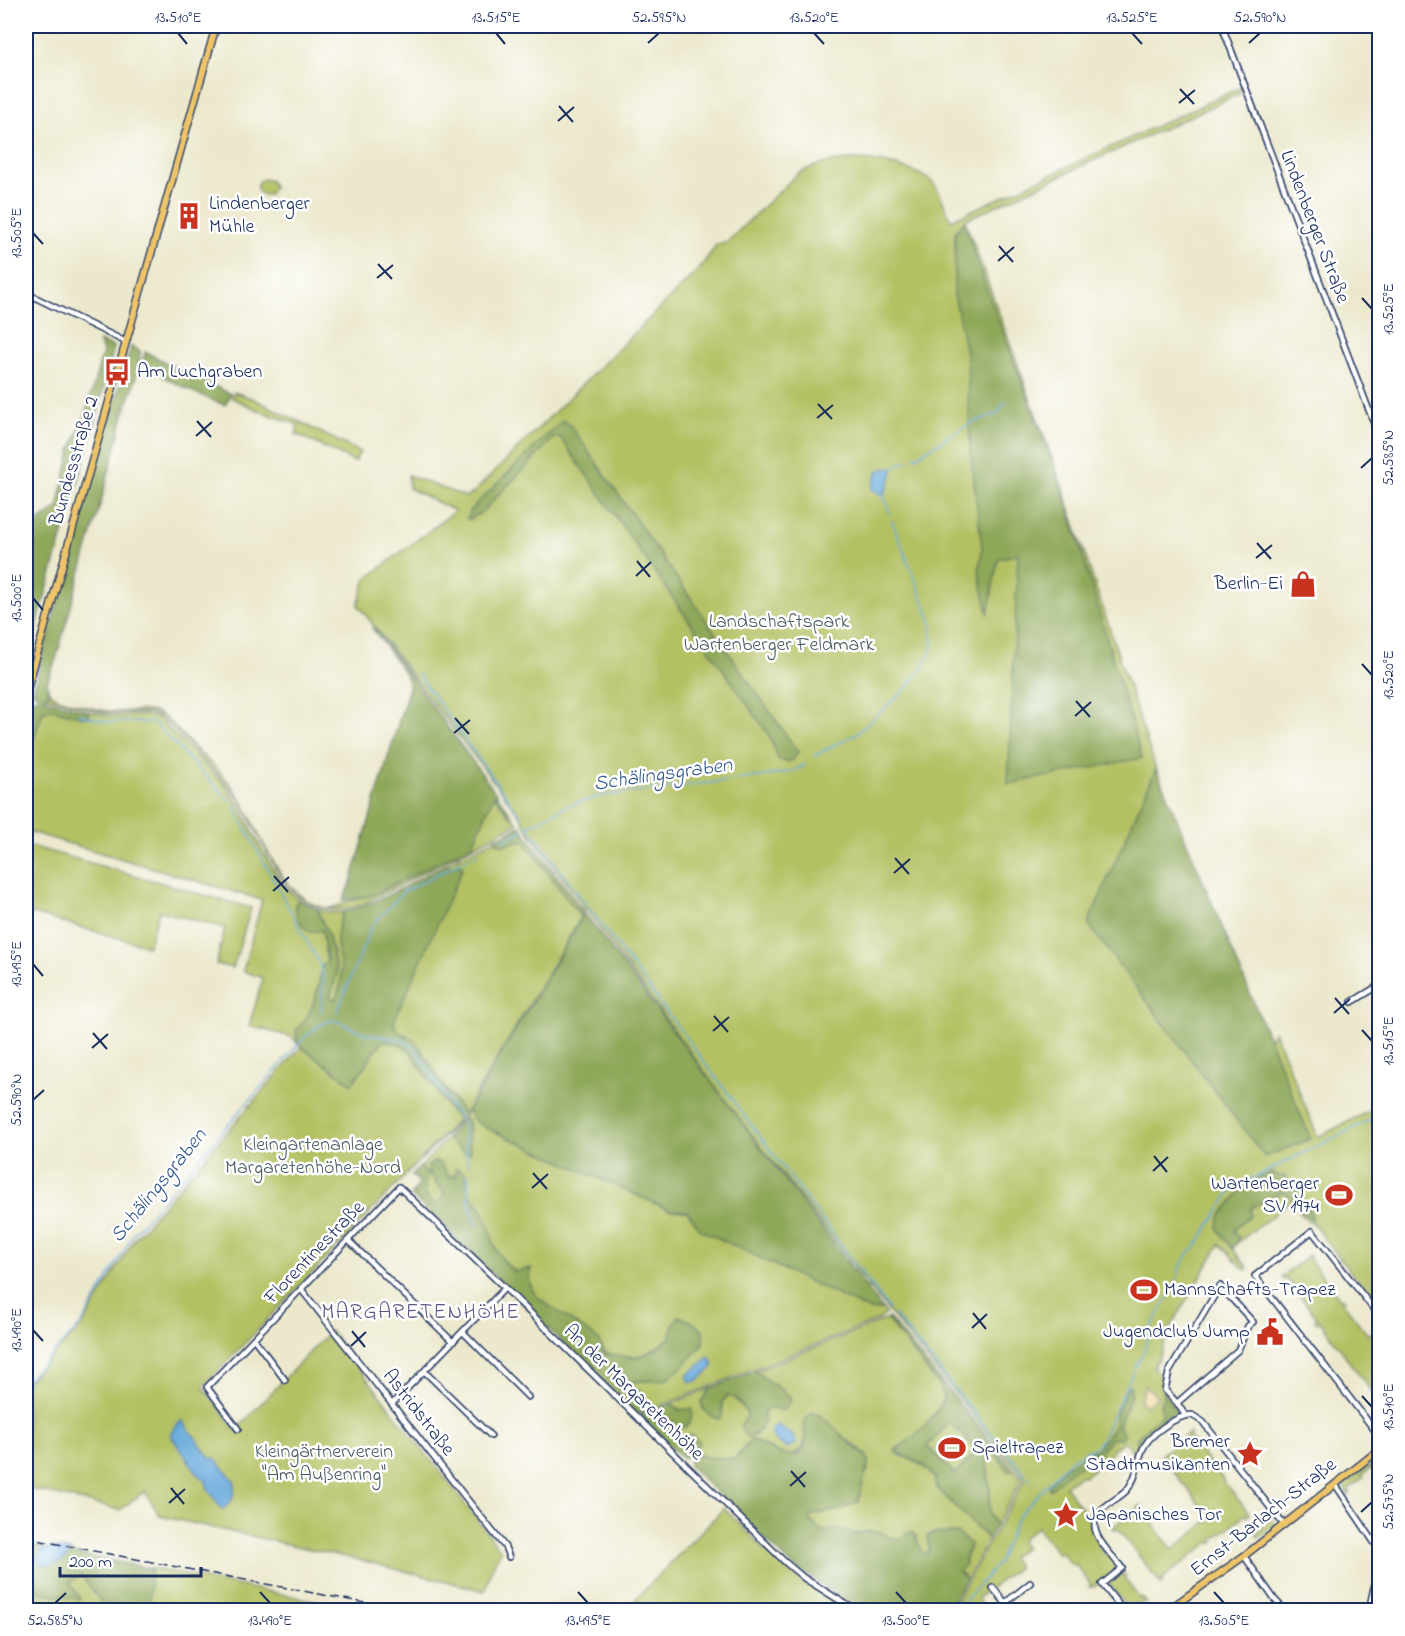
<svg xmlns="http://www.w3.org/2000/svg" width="1405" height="1636" font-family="'Indie Flower',sans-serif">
  <rect width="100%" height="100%" fill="#fff"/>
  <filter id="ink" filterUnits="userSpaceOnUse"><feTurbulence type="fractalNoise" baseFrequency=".0167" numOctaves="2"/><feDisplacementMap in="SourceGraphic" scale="12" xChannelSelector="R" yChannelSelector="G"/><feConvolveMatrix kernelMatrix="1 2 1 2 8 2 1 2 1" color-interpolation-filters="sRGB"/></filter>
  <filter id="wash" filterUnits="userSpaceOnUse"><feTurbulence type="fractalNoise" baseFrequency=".008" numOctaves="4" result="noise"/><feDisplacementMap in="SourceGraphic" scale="24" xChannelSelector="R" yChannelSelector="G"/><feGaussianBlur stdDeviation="1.35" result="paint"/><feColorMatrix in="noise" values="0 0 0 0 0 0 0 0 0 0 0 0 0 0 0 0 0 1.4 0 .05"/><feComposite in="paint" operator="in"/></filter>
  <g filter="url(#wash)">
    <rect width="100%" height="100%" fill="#ece8cc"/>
    <path fill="#b3c163" stroke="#677860" stroke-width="1.5" fill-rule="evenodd" d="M 1241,87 L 1243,92 L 965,220 L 1064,491 L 1156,769 L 1266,1043 L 1274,1031 L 1318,1137 L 1379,1106 L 1379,1308 L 1311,1221 L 1308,1222 L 1291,1201 L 1236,1244 L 1233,1249 L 1248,1268 L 1245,1270 L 1220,1244 L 1168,1332 L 1161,1353 L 1153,1367 L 1164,1381 L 1162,1389 L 1179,1414 L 1172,1417 L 1169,1415 C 1155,1427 1143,1437 1134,1454 L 1124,1441 L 1112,1450 L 1113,1452 L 1096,1463 L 1097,1466 L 1085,1476 L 1079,1476 L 1065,1486 L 1092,1521 L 1092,1529 L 1100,1543 L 1097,1545 L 1106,1555 L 1108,1554 L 1116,1563 L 1115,1571 L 1093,1587 L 1089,1587 L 1091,1585 L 1075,1564 L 1072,1565 L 1061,1552 L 1058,1554 L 1037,1527 L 1023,1538 L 1021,1542 L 1025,1547 L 1011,1557 L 1018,1567 L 978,1598 L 981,1604 L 973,1610 L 951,1610 L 1025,1479 L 889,1312 L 723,1097 L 524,825 L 524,821 L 358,605 L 366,579 L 455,511 L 409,488 L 408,475 L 466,497 L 473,493 L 700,268 L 717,244 L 726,243 L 797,174 C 831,155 873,157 909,170 C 918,173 926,176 933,183 C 941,192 945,209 951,220 Z
      M257 187a8 8 0 1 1 16 0a8 8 0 1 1-16 0Z
      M 234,392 L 252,398 L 360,452 L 355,462 L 296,434 L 298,425 L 260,411 L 232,398 Z
      M 49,692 C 60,702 98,710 114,712 C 130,713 148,706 163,716 C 173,723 181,734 189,742 C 204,758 224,773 236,792 C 260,828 278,898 325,908 C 337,910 341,901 355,900 L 470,846 L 474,842 L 494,795 L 518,823 L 364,904 C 285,932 270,845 237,796 C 226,782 212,769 199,756 C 187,743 175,729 160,717 L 149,713 L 105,713 L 47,697 Z
      M 47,709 L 52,709 L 85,717 L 88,715 L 87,711 L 110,716 L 146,715 L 158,718 L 225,785 C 252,819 266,873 299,900 L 295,905 L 322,930 L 327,962 L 322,966 C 320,985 312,1018 296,1030 L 298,1044 L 292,1037 L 249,1026 L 263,978 L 243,971 L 262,900 L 26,831 L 26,762 L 41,715 Z
      M 495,839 L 495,841 L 503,845 L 521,840 L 525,842 L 581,917 L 464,1114 L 407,1035 C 398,1033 395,1030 394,1021 L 449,867 L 446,864 Z
      M 26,845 L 251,908 L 233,968 L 216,964 L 225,928 L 159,911 L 148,946 L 26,912 Z
      M 317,909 L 328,912 L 343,912 L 338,928 L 337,946 L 342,964 L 342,980 L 335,1000 L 330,997 L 337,972 L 329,937 Z
      M 383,1040 L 397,1043 L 409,1050 L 449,1109 L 459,1119 L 203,1387 L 236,1430 L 330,1331 L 501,1550 L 491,1570 L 485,1591 L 368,1562 L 160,1516 L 145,1491 L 120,1510 L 26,1488 L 26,1382 L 83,1324 L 135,1238 L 301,1047 L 352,1084 Z
      M 468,1110 C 472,1121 481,1125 491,1130 L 670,1210 L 687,1211 L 702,1230 L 869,1310 L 883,1310 L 886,1314 L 878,1320 L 645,1412 L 643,1392 L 629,1388 L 629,1382 L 668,1379 L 683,1366 L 673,1324 L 671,1337 C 651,1352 644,1359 619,1356 C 606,1354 603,1352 598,1340 L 537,1297 L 530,1289 L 528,1281 L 507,1265 L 495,1250 L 487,1221 L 482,1210 L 471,1196 L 465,1173 L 456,1168 L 455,1177 L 448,1175 L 445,1170 L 434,1182 L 441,1187 L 444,1194 L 441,1202 L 432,1203 C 424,1194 423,1186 428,1175 L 420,1168 L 447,1138 L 462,1151 L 470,1153 L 468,1123 L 463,1119 Z
      M 1309,1255 L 1311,1258 L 1310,1260 L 1341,1300 L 1343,1298 L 1345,1301 L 1343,1303 L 1368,1335 L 1375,1330 L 1379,1336 L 1379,1349 L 1376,1351 L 1379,1356 L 1379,1402 L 1320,1321 L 1317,1323 L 1315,1320 L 1317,1318 L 1286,1278 L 1284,1280 L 1282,1277 Z
      M 887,1319 L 938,1384 L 943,1396 C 941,1413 911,1442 896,1449 L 897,1454 C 915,1461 934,1468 938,1489 L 988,1539 L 966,1579 L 959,1571 L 970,1547 L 929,1547 L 927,1553 L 923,1554 L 918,1549 L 917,1537 L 909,1532 L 901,1538 L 893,1539 L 880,1532 L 869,1531 L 854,1534 L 844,1530 L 822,1531 L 809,1520 L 811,1515 L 839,1510 L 861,1496 L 861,1483 L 868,1470 L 866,1454 L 844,1437 L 805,1440 C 798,1468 769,1450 753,1440 C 745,1446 741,1454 734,1459 C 721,1458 701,1461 694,1450 L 699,1442 L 691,1435 L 681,1439 L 674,1437 L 659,1423 C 669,1420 674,1421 684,1427 L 679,1410 L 671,1404 L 711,1388 L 701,1402 L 703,1409 L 723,1409 L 722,1402 L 728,1395 L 732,1395 L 748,1415 L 741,1426 L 749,1438 C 763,1433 761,1421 766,1409 L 790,1402 L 790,1397 C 779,1386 766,1381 755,1371 ZM 779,1426 L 792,1435 L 796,1442 L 786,1448 L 773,1437 Z
      M 950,1422 L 977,1449 L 988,1445 L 1009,1471 L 1014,1470 L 1022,1479 L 996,1525 L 989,1513 L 990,1492 L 986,1453 L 977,1451 L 955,1474 L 926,1447 Z
      M 1189,1433 L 1190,1438 L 1221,1477 L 1222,1477 L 1223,1481 L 1250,1514 L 1247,1516 L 1245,1515 L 1213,1540 L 1215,1542 L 1212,1544 L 1210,1542 L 1162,1579 L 1163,1582 L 1161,1584 L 1118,1529 L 1115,1530 L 1113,1527 L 1141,1505 L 1142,1510 L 1173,1550 L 1210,1519 L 1185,1485 L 1182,1484 L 1182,1482 L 1161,1455 Z
      M 1369,1465 L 1373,1470 L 1370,1469 L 1362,1475 L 1364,1477 L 1348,1490 L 1350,1493 L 1348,1495 L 1344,1488 L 1344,1485 Z
      M 724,1508 L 783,1568 L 850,1610 L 625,1610 Z
      M 1271,1516 L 1275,1525 L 1259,1537 L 1256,1534 Z
      M 26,1544 L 364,1610 L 26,1610 Z
      M 1118,1574 L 1126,1576 L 1124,1578 L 1140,1599 L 1142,1598 L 1146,1603 L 1125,1605 L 1111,1586 L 1108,1586 L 1109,1582 Z"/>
    <path fill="#8ea759" stroke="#546b5c" stroke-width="1.5" d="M 964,222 L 985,285 L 1064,492 L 1142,758 L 1008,784 L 1018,554 L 998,559 L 988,614 L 979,572 L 982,548 L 970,448 L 967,357 L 954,294 L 955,232 Z
      M 99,341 L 114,347 L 95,424 L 26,663 L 26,571 L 33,565 L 31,556 L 26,550 L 26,531 L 58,507 L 72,447 L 85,415 L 103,352 Z
      M 131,346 L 140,351 C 140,376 128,398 122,422 C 103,501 78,578 57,656 L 47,683 L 49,692 L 47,697 L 44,696 L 44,699 L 87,711 L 88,715 L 85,717 L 52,709 L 43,711 L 26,762 L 26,715 L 31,698 L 37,698 L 38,694 L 32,691 Z
      M 145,352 L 231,394 L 225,405 C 210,400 147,373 143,359 Z
      M 563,420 L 570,425 L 798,752 L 793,760 L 786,762 L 778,759 L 769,735 L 560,437 L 554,438 L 483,511 L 471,519 L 467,519 L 470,510 L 475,508 L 475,505 Z
      M 374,627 L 512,815 L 509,815 L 494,795 L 474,842 L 470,846 L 371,896 L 343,900 L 350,885 L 409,687 L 406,675 L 372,628 Z
      M 1156,769 L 1311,1139 L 1265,1157 L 1088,924 Z
      M 520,826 L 583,911 L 581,917 L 525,842 L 521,840 L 503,845 L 495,841 L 495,839 Z
      M 446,864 L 450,867 L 460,864 L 463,867 L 394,1021 C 397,1038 407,1032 416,1043 C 428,1057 436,1075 446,1091 C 452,1099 459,1105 464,1114 L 458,1122 L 422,1159 L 458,1119 L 449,1109 L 409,1050 L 397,1043 L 383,1040 L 352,1084 L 298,1044 L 296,1030 C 312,1018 320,985 322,966 L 327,962 L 322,930 L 310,932 C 300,925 295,917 295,904 L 299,900 L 317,909 L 329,937 L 337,973 L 330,997 L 335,1000 C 347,974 338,965 337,940 C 336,930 340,921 343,912 C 379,904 413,881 446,864 Z
      M 584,914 L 585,914 L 883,1310 L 869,1310 L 701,1230 L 687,1211 L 670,1210 L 491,1130 C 481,1125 472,1121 468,1110 Z
      M 463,1119 L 467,1119 L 468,1123 L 470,1154 L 462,1151 L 447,1138 Z
      M 436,1161 L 441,1164 L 448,1175 L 455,1177 L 456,1168 L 465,1173 C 467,1179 468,1190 471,1196 C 474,1201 480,1205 483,1211 C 496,1237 487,1249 515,1272 L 531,1268 C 528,1281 529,1286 537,1297 L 599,1340 L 602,1351 L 607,1354 L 636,1358 L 654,1350 L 671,1337 L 673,1324 L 679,1316 L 692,1322 L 703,1331 L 704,1340 L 701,1346 L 683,1366 L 668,1379 L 629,1382 L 629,1388 L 643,1392 L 645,1412 L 636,1414 L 411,1195 L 420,1183 L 412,1175 L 420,1167 L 428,1175 C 423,1186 424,1194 432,1203 L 441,1202 L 444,1193 L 429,1173 L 428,1166 Z
      M 1272,1172 L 1279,1176 L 1285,1176 L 1312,1214 L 1312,1219 C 1300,1214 1296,1197 1282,1192 L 1252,1207 L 1250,1211 L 1251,1215 L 1241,1223 L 1234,1231 L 1239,1238 L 1233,1249 L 1218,1229 L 1219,1218 L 1241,1190 L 1259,1177 Z
      M 889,1318 L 1014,1470 L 1009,1471 L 988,1445 L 984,1448 L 977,1449 L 950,1423 L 927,1446 L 955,1474 L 978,1450 L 986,1453 L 990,1492 L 989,1513 L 996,1525 L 988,1539 L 938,1489 L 935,1484 L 936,1479 L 923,1465 L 895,1451 C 913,1437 935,1421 944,1398 L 938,1384 L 887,1319 Z
      M 755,1371 C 766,1381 779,1386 790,1397 L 790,1402 L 784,1410 L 766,1409 L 763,1415 L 765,1421 L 760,1430 L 749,1438 L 743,1433 L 741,1426 L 748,1415 L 737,1399 L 727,1395 L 722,1402 L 722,1416 L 719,1419 C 710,1417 704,1412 701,1402 L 711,1388 Z
      M 1128,1386 L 1131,1386 L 1131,1395 L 1118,1426 L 1124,1435 L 1121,1438 L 1111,1439 L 1100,1453 L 1068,1473 L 1050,1490 L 1048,1485 L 1064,1468 L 1098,1448 L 1115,1425 L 1116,1413 Z
      M 1162,1389 L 1175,1409 L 1140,1442 L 1137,1442 L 1136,1440 C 1146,1426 1151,1425 1163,1414 L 1160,1404 L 1163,1398 Z
      M 671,1404 L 678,1410 L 692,1409 C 692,1416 691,1425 684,1427 C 675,1422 669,1419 659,1423 L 674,1437 L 681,1439 L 691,1435 L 700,1442 L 686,1457 L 682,1458 L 638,1417 Z
      M 813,1412 C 830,1420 837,1431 851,1444 C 857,1450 864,1452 869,1460 L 858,1502 L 839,1510 L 811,1515 L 809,1520 L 822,1531 L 844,1530 L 854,1534 L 869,1531 L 880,1532 L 893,1539 L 901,1538 L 909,1532 L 913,1533 C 919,1540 917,1547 924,1554 L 927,1553 L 929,1548 L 927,1536 L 933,1533 L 957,1533 L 971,1544 L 965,1556 L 965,1565 L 959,1571 L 966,1579 L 948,1610 L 859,1610 L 795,1568 L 689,1466 L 689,1461 L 695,1455 C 708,1458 720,1458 734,1459 C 742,1454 744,1444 753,1440 C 765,1447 803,1469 805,1442 C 806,1428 799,1423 813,1412 Z
      M 26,1544 L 151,1569 L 149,1610 L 125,1610 L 104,1606 L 81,1575 L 70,1582 L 80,1599 L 26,1590 Z"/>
    <path fill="#eeda9e" stroke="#84847e" stroke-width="1.5" d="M 1145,1386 L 1158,1397 L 1145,1406 L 1140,1400 Z"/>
    <path fill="#66a9db" stroke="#406c9c" stroke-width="1.5" d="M 891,467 L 893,472 L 885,493 L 880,494 L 872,489 L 878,471 Z
      M 709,1357 L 713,1362 L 713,1367 L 697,1381 L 690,1382 L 687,1376 Z
      M 182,1420 L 211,1459 L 215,1458 L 235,1482 C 234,1496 234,1501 222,1510 L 208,1489 L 205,1479 L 200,1477 L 171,1436 L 171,1432 Z
      M 778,1425 L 792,1435 L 796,1444 L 786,1448 L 773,1437 L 771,1430 Z
      M 52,1547 L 71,1551 C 65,1563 56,1564 44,1565 L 38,1560 L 42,1550 Z"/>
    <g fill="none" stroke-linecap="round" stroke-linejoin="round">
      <path stroke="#66a9db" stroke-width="1.5" d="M 915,457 L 971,423 L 997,414 L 1006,402
        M 893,469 L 901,463 L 908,462
        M 882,492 L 890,514
        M 417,673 L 522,818
        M 78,714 L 108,722 L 153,722 L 230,801
        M 814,756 L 856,734 L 905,690 L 924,666 L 933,646 L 931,621 L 892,521
        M 234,807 L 320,965 L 323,979 L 321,1011
        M 527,825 L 889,1309
        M 529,826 L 567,806 L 601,796 L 766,776 L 792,771 L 806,765
        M 503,840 L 523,830
        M 337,1012 L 372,925 L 403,892 L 479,853
        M 463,1122 L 468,1165
        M 468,1174 L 470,1206 L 477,1226
        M 894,1315 L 1025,1474
        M 1135,1368 L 1145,1349 L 1148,1333 L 1177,1281 L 1179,1270 L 1190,1251 L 1195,1248 L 1233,1188 L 1380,1115
        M 26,1380 L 81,1325 L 134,1233 L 302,1040 L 316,1028 L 328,1021 L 334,1020 L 366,1034 L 400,1039 L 406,1042 L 416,1049 L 450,1106 L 460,1118
        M 1027,1477 L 1030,1480
        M 285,1603 L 288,1610
        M 957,1610 L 998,1563 L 1018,1516 L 1070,1460 L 1092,1449 L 1100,1442 L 1133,1372"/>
    </g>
  </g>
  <g filter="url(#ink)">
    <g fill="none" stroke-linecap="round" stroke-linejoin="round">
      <defs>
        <path id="minor" d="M 1222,26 L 1380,439
          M 26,293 L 126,342
          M 1352,1002 L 1380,985
          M 348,1240 L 453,1342
          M 301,1289 L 470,1503 L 505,1547 L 509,1557
          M 1380,1317 L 1312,1231 L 1255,1276 L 1380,1437
          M 463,1332 L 528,1397
          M 254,1339 L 285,1380
          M 424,1371 L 491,1436
          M 1177,1403 L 1165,1390 L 1169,1372 L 1220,1286 L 1253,1322 L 1248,1326 L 1238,1350 L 1177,1403 L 1185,1415
          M 392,1404 L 505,1288
          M 238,1429 L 207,1387 L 399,1187 L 505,1288 L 785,1562 L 804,1578 L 855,1610
          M 1335,1484 L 1380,1551
          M 1244,1556 L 1275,1600 L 1285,1610
          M 993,1588 L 1011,1610
          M 1005,1603 L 1030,1583
          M 1123,1610 L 1102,1584 L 1122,1568 C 1113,1556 1092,1537 1095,1522 C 1097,1507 1118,1500 1127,1490 C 1137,1478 1137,1464 1142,1451 C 1147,1436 1176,1415 1192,1415 L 1203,1422 L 1284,1525
          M 1369,1610 L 1380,1559"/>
        <path id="major" d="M 26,693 L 216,26
          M 1168,1610 L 1244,1556 L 1380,1449"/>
      </defs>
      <use href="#minor" stroke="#3a4b6e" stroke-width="8"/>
      <use href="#major" stroke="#3a4b6e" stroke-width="9"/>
      <use href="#minor" stroke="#fff" stroke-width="4.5"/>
      <use href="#major" stroke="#eec469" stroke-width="6"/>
      <path stroke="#1b2f5e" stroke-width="1.5" stroke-dasharray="9 4.5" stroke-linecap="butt" d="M 26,1538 L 402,1610"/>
    </g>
  </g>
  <path fill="none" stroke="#1b2f5e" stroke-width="2" d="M 178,33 L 187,44M 496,33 L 505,44M 814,33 L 824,44M 1132,33 L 1142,44M 648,43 L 659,33M 1249,43 L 1260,33M 1180,89 L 1194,104M 1179,103 L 1195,90M 559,106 L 573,122M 558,121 L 574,107M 33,233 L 43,244M 999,246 L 1013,262M 998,261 L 1014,247M 378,264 L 392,279M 377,278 L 393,265M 1362,298 L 1372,309M 818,404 L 832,419M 817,418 L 833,405M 197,421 L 211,437M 196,436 L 212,422M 1361,468 L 1372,458M 1257,543 L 1271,559M 1256,558 L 1272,545M 637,561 L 650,577M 636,576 L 651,562M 33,598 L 43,610M 1362,664 L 1372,675M 1076,701 L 1090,717M 1075,716 L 1091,702M 455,718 L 469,734M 454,733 L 470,720M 895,858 L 909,874M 894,873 L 910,859M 274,876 L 288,892M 273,891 L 289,877M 33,964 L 43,976M 1335,998 L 1349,1014M 1334,1013 L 1350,999M 714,1016 L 728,1032M 1362,1030 L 1372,1041M 713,1031 L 729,1017M 93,1033 L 107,1049M 92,1048 L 108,1034M 33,1100 L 44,1090M 1154,1156 L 1167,1172M 1153,1171 L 1168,1157M 533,1173 L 547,1189M 532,1188 L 548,1174M 973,1313 L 986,1329M 972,1328 L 987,1314M 33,1330 L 43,1341M 352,1331 L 365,1347M 351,1346 L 366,1332M 1362,1396 L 1372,1407M 791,1471 L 805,1487M 790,1486 L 806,1472M 171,1488 L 184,1504M 169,1503 L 185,1489M 1361,1512 L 1372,1502M 260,1592 L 270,1603M 578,1592 L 588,1603M 896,1592 L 906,1603M 1214,1592 L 1224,1603M 55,1603 L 66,1593"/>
  <defs>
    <symbol id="building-bare" viewBox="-9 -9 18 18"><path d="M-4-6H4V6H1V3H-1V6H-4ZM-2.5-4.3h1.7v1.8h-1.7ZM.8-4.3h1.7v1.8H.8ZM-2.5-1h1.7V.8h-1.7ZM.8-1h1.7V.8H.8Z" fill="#c8321e" stroke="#fff" stroke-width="2.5" paint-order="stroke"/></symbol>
    <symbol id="bus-bare" viewBox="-9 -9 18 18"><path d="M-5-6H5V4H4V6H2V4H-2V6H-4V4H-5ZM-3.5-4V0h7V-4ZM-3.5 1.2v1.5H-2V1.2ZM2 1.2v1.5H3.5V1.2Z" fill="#c8321e" stroke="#fff" stroke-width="2.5" paint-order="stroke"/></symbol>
    <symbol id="shop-bare" viewBox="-9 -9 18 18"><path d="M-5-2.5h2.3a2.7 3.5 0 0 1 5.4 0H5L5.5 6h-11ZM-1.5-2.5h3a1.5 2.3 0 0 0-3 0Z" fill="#c8321e" stroke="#fff" stroke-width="2.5" paint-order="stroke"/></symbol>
    <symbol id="stadium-bare" viewBox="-9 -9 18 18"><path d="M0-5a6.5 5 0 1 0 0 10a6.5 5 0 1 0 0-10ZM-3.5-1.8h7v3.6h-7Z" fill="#c8321e" stroke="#fff" stroke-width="2.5" paint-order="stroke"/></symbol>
    <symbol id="civic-bare" viewBox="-9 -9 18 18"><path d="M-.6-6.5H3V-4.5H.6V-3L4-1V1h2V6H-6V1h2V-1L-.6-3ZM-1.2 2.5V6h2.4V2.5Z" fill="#c8321e" stroke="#fff" stroke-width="2.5" paint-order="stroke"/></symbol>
    <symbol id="sight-bare" viewBox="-9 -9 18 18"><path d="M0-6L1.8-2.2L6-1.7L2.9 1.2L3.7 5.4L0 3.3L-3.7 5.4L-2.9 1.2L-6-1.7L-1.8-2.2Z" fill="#c8321e" stroke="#fff" stroke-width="2.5" paint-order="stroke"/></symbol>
  </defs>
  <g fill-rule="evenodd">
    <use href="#building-bare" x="170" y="197" width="38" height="38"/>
    <use href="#bus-bare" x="98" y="353" width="38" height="38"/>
    <use href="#shop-bare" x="1284" y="565" width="38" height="38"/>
    <use href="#stadium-bare" x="1320" y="1176" width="38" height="38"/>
    <use href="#stadium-bare" x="1125" y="1271" width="38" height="38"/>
    <use href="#civic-bare" x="1251" y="1313" width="38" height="38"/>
    <use href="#stadium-bare" x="933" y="1429" width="38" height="38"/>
    <use href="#sight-bare" x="1231" y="1435" width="38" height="38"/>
    <use href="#sight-bare" x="1047" y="1496" width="38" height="38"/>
  </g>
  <g text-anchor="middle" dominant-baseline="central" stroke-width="5" stroke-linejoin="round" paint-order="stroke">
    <g font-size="20" fill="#1b2f5e" stroke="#fff" text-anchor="start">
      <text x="209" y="204">Lindenberger<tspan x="209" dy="23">Mühle</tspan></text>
      <text x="137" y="372">Am Luchgraben</text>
      <text x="1283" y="584" text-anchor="end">Berlin-Ei</text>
      <text x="1319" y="1184" text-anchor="end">Wartenberger<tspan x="1319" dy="23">SV 1974</tspan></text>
      <text x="1164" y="1290">Mannschafts-Trapez</text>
      <text x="1250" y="1332" text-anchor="end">Jugendclub Jump</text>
      <text x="1230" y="1442" text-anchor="end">Bremer<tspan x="1230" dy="23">Stadtmusikanten</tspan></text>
      <text x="972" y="1448">Spieltrapez</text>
      <text x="1086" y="1515">Japanisches Tor</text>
    </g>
    <g font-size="20" fill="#1b2f5e" stroke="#fff">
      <text transform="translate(1314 227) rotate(69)">Lindenberger Straße</text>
      <text transform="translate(75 461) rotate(-74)">Bundesstraße 2</text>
      <text transform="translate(315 1253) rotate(-46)">Florentinestraße</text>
      <text transform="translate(633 1393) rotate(44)">An der Margaretenhöhe</text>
      <text transform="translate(418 1413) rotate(52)">Astridstraße</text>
      <text transform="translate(1264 1518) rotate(-38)">Ernst-Barlach-Straße</text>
    </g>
    <g font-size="20" fill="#495b60" stroke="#fff">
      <text x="779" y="622">Landschaftspark<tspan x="779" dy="23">Wartenberger Feldmark</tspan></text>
      <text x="313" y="1145">Kleingartenanlage<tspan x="313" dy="23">Margaretenhöhe-Nord</tspan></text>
      <text x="324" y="1452">Kleingärtnerverein<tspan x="324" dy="23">"Am Außenring"</tspan></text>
    </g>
    <g font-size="21" font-style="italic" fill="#355a8a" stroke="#fff">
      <text transform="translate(663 775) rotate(-8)">Schälingsgraben</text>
      <text transform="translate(159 1186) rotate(-51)">Schälingsgraben</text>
    </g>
    <g font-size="21" letter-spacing="1.5" fill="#595782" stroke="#fff">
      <text x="421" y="1313">MARGARETENHÖHE</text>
    </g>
  </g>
  <rect width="1405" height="1636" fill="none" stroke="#fff" stroke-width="66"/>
  <path d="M60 1567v9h141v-9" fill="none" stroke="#1b2f5e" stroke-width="3"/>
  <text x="69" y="1567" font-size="18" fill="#1b2f5e" stroke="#ffffff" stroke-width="4.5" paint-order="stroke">200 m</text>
  <rect x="33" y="33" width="1339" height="1570" fill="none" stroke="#1b2f5e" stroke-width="2"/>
  <g font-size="15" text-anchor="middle" fill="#1b2f5e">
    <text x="178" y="22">13.510°E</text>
    <text x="496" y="22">13.515°E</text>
    <text x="659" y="22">52.595°N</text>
    <text x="814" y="22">13.520°E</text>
    <text x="1132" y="22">13.525°E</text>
    <text x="1260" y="22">52.590°N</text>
    <text transform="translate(16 233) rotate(-90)" y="5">13.505°E</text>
    <text transform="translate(1388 309) rotate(-90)" y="5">13.525°E</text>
    <text transform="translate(1388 458) rotate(-90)" y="5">52.585°N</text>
    <text transform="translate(16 598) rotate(-90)" y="5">13.500°E</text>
    <text transform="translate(1388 675) rotate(-90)" y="5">13.520°E</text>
    <text transform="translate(16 964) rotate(-90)" y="5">13.495°E</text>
    <text transform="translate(1388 1041) rotate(-90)" y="5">13.515°E</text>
    <text transform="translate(16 1100) rotate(-90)" y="5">52.590°N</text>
    <text transform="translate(16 1330) rotate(-90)" y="5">13.490°E</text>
    <text transform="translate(1388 1407) rotate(-90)" y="5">13.510°E</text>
    <text transform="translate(1388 1502) rotate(-90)" y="5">52.575°N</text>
    <text x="55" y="1625">52.585°N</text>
    <text x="270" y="1625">13.490°E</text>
    <text x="588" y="1625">13.495°E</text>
    <text x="906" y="1625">13.500°E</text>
    <text x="1224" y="1625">13.505°E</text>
  </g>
</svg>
